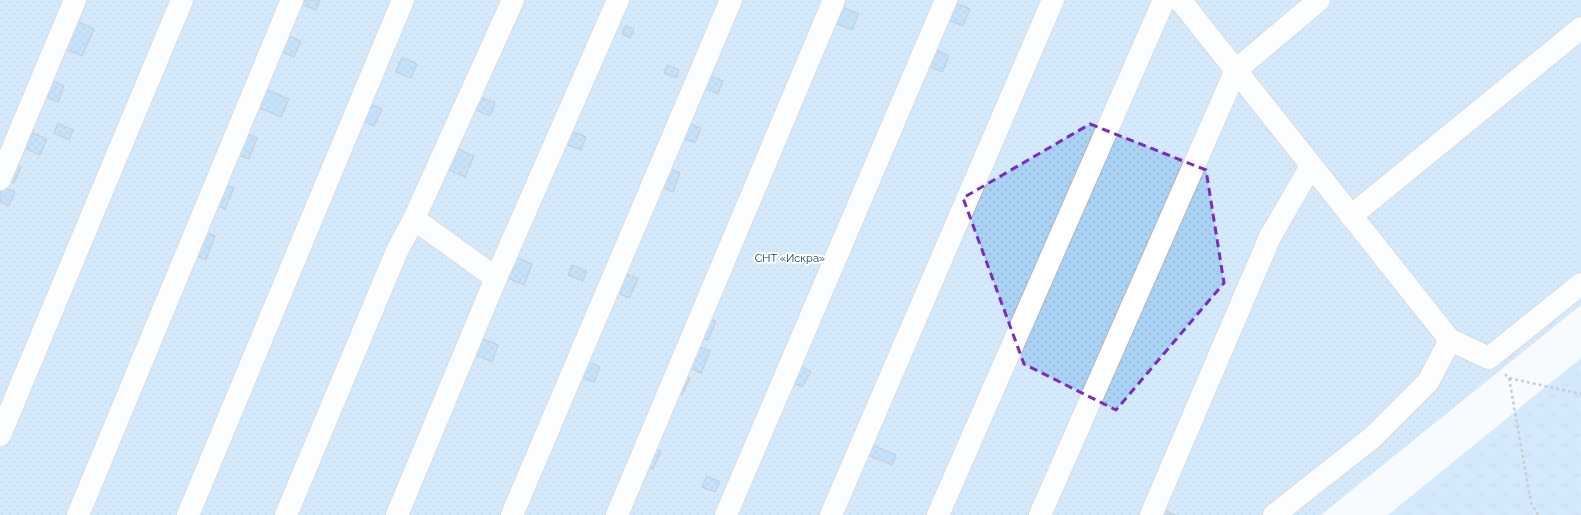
<svg xmlns="http://www.w3.org/2000/svg" width="1581" height="515" font-family="Raleway,sans-serif">
  <defs>
    <pattern id="grass-tufts" width="24" height="20" patternUnits="userSpaceOnUse"><rect width="24" height="20" fill="#a9d2f5"/><path d="M3 7l-1-3M5 7V3M7 7l1-3M15 17l-1-3M17 17v-4M19 17l1-3" fill="none" stroke="#90b3d1"/></pattern>
    <pattern id="garden-dots" width="8" height="8" patternUnits="userSpaceOnUse"><rect width="8" height="8" fill="#a9d2f5"/><path d="M2 2h.1M6 6h.1" fill="none" stroke="#90b3d1" stroke-width="1.8" stroke-linecap="round"/></pattern>
    <pattern id="building-cross-hatch" width="8" height="8" patternUnits="userSpaceOnUse"><rect width="8" height="8" fill="#87c5f8"/><path d="M0 0l8 8M0 8l8-8" fill="none" stroke="#74a8d4"/></pattern>
  </defs>
  <rect width="100%" height="100%" fill="#f7fbff"/>
  <path fill="url(#grass-tufts)" d="M 1581,358 L 1581,515 L 1388,515 Z"/>
  <path fill="url(#garden-dots)" d="M 0,0 L 1581,0 L 1581,305 L 1321,515 L 0,515 Z"/>
  <path fill="url(#building-cross-hatch)" stroke="#878c90" d="M 302,0 L 320,0 L 316,10 L 300,4 Z
    M 953,2 L 970,9 L 963,26 L 946,19 Z
    M 842,7 L 859,14 L 852,30 L 835,23 Z
    M 77,21 L 94,29 L 82,56 L 65,49 Z
    M 626,25 L 634,29 L 630,38 L 622,34 Z
    M 286,35 L 301,41 L 294,57 L 280,51 Z
    M 934,49 L 949,56 L 942,72 L 927,65 Z
    M 402,57 L 417,64 L 411,78 L 396,72 Z
    M 667,65 L 679,70 L 676,78 L 664,73 Z
    M 703,73 L 723,81 L 718,94 L 698,85 Z
    M 47,78 L 64,86 L 58,102 L 40,95 Z
    M 263,88 L 289,99 L 281,117 L 255,106 Z
    M 478,96 L 495,103 L 490,116 L 472,108 Z
    M 366,102 L 382,109 L 374,126 L 358,119 Z
    M 684,121 L 701,128 L 695,143 L 678,136 Z
    M 58,123 L 73,130 L 69,140 L 54,133 Z
    M 26,130 L 47,139 L 40,155 L 20,146 Z
    M 241,131 L 257,138 L 249,159 L 232,153 Z
    M 571,131 L 586,137 L 581,150 L 565,144 Z
    M 454,147 L 474,156 L 465,177 L 445,168 Z
    M 10,163 L 21,167 L 14,183 L 4,179 Z
    M 663,166 L 680,173 L 673,192 L 656,185 Z
    M 219,182 L 234,188 L 225,209 L 210,203 Z
    M 1,186 L 15,192 L 9,206 L 0,202 L 0,189 Z
    M 198,229 L 215,236 L 206,260 L 188,253 Z
    M 515,257 L 532,264 L 524,285 L 506,277 Z
    M 572,265 L 587,271 L 583,281 L 568,275 Z
    M 618,270 L 638,279 L 629,298 L 610,289 Z
    M 703,316 L 716,321 L 708,340 L 695,335 Z
    M 481,338 L 498,345 L 492,362 L 474,354 Z
    M 694,344 L 710,351 L 701,373 L 685,366 Z
    M 582,359 L 600,367 L 594,382 L 575,375 Z
    M 798,364 L 811,372 L 802,387 L 788,380 Z
    M 677,373 L 690,378 L 682,395 L 670,390 Z
    M 645,444 L 661,451 L 653,469 L 637,463 Z
    M 872,445 L 896,455 L 892,465 L 868,455 Z
    M 707,476 L 720,482 L 715,492 L 702,487 Z
    M 1163,509 L 1175,515 L 1160,515 Z"/>
  <g fill="none" stroke-linecap="round" stroke-linejoin="round">
    <defs>
      <path id="minor" d="M 1180,0 L 1450,340 L 1489,358 L 1581,284
        M 0,179 L 75,0
        M 1351,216 L 1581,28
        M 414,219 L 496,278
        M 0,435 L 182,0
        M 78,515 L 292,0
        M 188,515 L 403,0
        M 286,515 L 397,251 L 414,219 L 513,0
        M 397,515 L 496,278 L 618,0
        M 512,515 L 731,0
        M 617,515 L 834,0
        M 726,515 L 946,0
        M 831,515 L 1053,0
        M 938,515 L 1164,0
        M 1040,515 L 1236,70 L 1319,0
        M 1151,515 L 1270,237 L 1311,166
        M 1274,515 L 1373,437 L 1428,382 L 1450,340"/>
    </defs>
    <use href="#minor" stroke="#b0b5ba" stroke-width="24"/>
    <path stroke="#919497" stroke-width="2.5" stroke-dasharray="3 3" stroke-linecap="butt" d="M 1505,374 L 1509,378 L 1581,394
      M 1509,378 L 1531,503 L 1538,515"/>
    <use href="#minor" stroke="#fff" stroke-width="22"/>
  </g>
  <path d="M0 0H1581V515H0ZM 1090,124 L 1206,170 L 1224,283 L 1116,410 L 1024,364 L 963,198 Z" fill="#f7fbff" fill-opacity=".55" fill-rule="evenodd"/>
  <path fill="none" stroke="#7b2cbf" stroke-width="3" stroke-dasharray="8 5" stroke-linejoin="round" d="M 1090,124 L 1206,170 L 1224,283 L 1116,410 L 1024,364 L 963,198 Z"/>
  <g text-anchor="middle" dominant-baseline="central" stroke-width="4" stroke-linejoin="round" paint-order="stroke">
    <g font-size="11" fill="#053657" stroke="#fff">
      <text x="790" y="258">СНТ «Искра»</text>
    </g>
  </g>
</svg>
